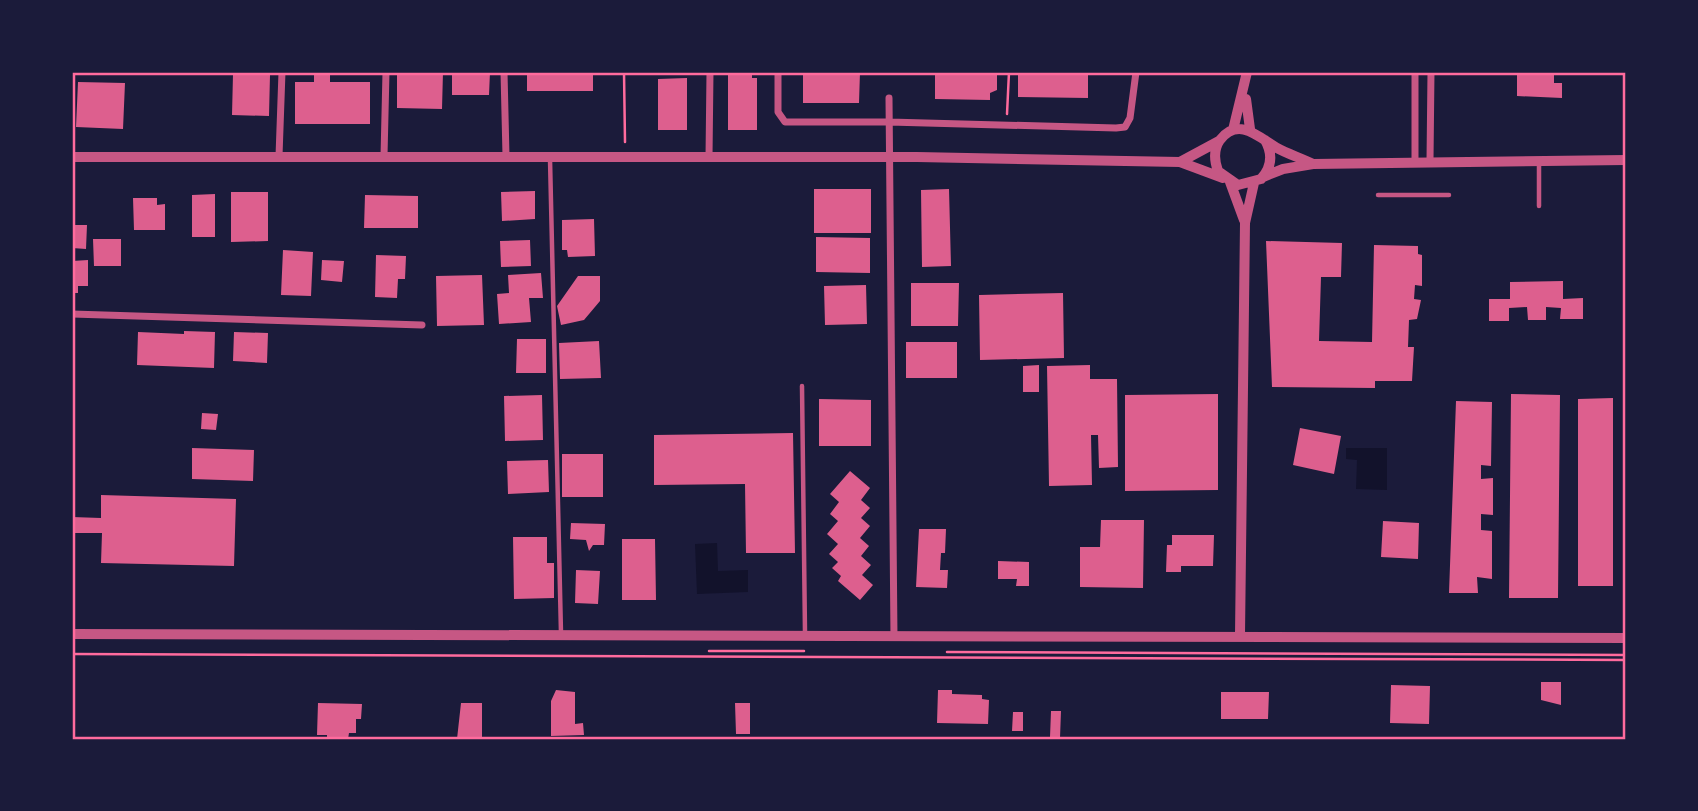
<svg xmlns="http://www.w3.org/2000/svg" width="1698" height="811" font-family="'PT Sans Narrow',sans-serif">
  <rect width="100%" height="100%" fill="#1b1b3a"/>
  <path fill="#12122b" d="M 1346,448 L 1387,448 L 1387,490 L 1356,489 L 1357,460 L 1346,459 Z
    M 717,543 L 718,571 L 748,570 L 748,592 L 697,594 L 695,544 Z"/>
  <path fill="#dd5f8e" d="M 314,72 L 330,72 L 330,82 L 370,82 L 370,124 L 295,124 L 295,82 L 314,82 Z
    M 397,72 L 443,72 L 442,109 L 397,108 Z
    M 452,72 L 490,72 L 489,95 L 452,95 Z
    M 527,72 L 593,72 L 593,91 L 527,91 Z
    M 728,72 L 752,72 L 752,78 L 757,78 L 757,130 L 728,130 Z
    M 803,72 L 860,72 L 859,103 L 803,103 Z
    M 988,72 L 988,75 L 997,74 L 997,90 L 990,93 L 990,100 L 935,99 L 935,73 Z
    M 1018,72 L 1088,72 L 1088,98 L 1018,97 Z
    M 1517,72 L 1554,72 L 1554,83 L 1562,83 L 1562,98 L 1517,96 Z
    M 233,74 L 270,75 L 269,116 L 232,115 Z
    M 687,78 L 687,130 L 658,130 L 658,79 Z
    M 78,82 L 125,83 L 123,129 L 76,127 Z
    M 814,189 L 871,189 L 871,233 L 814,233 Z
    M 949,189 L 951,266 L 922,267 L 921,190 Z
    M 535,191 L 535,219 L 502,221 L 501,192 Z
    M 231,192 L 268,192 L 268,241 L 231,242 Z
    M 215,194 L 215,237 L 192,237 L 192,195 Z
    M 365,195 L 418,196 L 418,228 L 364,228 Z
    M 133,198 L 157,198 L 157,205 L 165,204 L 165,230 L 134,230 Z
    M 594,219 L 595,256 L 568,257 L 567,250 L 562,250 L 562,220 Z
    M 72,225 L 87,225 L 86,249 L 72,248 Z
    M 816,237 L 870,238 L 870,273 L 816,272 Z
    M 93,239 L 121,239 L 121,266 L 94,266 Z
    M 530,240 L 531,266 L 501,267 L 500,241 Z
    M 1266,241 L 1342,243 L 1341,277 L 1321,277 L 1319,341 L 1372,342 L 1374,245 L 1418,246 L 1418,254 L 1422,255 L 1422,286 L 1415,285 L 1414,299 L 1421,300 L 1417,319 L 1409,320 L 1408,347 L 1414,347 L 1412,381 L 1375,381 L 1375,388 L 1272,387 Z
    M 283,250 L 313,252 L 311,296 L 281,295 Z
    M 376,255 L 406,256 L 405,279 L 398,279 L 397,298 L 375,297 Z
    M 88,260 L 88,286 L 78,286 L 78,293 L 72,293 L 72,261 Z
    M 322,260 L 344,261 L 342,282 L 321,280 Z
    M 541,273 L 543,298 L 529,298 L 531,322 L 499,324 L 497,294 L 509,293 L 508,275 Z
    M 482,275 L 484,325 L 437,326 L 436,276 Z
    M 578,276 L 600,276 L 600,301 L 584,320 L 561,325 L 557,306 Z
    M 1563,281 L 1563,299 L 1583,298 L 1583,319 L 1560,319 L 1561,308 L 1546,307 L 1546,320 L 1528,320 L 1527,307 L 1509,308 L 1509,321 L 1489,321 L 1489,299 L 1510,299 L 1510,282 Z
    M 911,283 L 959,283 L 958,326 L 911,326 Z
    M 866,285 L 867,324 L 825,325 L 824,286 Z
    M 1063,293 L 1064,358 L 980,360 L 979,295 Z
    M 184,331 L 215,332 L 214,368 L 137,365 L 138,332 L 184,334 Z
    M 234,332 L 268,333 L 267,363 L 233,361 Z
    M 517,339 L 546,339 L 546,373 L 516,373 Z
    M 599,341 L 601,378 L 560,379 L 559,343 Z
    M 906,342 L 957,342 L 957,378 L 906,378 Z
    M 1039,365 L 1039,392 L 1023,392 L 1023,366 Z
    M 1090,365 L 1090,379 L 1117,379 L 1118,467 L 1099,468 L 1098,435 L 1091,435 L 1092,485 L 1049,486 L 1047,366 Z
    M 1218,394 L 1218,490 L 1125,491 L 1125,395 Z
    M 1511,394 L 1560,395 L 1558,598 L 1509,598 Z
    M 542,395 L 543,440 L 505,441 L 504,396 Z
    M 1613,398 L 1613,586 L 1578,586 L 1578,399 Z
    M 819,399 L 871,400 L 871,446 L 819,446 Z
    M 1456,401 L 1492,402 L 1491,466 L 1481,465 L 1481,479 L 1493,478 L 1493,515 L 1481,514 L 1481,530 L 1492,531 L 1492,579 L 1477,577 L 1478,593 L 1449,593 Z
    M 202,413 L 218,414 L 216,430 L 201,429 Z
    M 1300,428 L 1341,436 L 1334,474 L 1293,465 Z
    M 793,433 L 795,553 L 746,553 L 745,484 L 654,485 L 654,435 Z
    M 192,448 L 254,450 L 253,481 L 192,479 Z
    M 562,454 L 603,454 L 603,497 L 562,497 Z
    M 548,460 L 549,492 L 508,494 L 507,461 Z
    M 850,471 L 870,488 L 861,500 L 870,508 L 861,518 L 870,526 L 860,538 L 869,546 L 861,556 L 871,565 L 862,575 L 873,585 L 860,600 L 838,581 L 841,576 L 832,568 L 838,562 L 829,554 L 838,544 L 827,534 L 838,521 L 830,514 L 839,502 L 830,494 Z
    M 101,495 L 236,499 L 234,566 L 101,563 L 102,533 L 72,533 L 72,517 L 101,518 Z
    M 1101,520 L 1144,520 L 1143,588 L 1080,587 L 1080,547 L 1100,547 Z
    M 1383,521 L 1419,523 L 1418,559 L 1381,557 Z
    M 571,523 L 605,524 L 604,545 L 593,545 L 589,551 L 586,540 L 570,539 Z
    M 919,529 L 946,529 L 945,553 L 941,553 L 940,570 L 948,570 L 947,588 L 916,587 Z
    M 1172,535 L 1214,535 L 1213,566 L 1181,566 L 1181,572 L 1166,572 L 1167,545 L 1172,545 Z
    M 513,537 L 547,537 L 547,563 L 554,563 L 554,598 L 514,599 Z
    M 622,539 L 655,539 L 656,600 L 622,600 Z
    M 998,561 L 1029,562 L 1029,586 L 1016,586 L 1017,579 L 998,579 Z
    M 576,570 L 600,571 L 598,604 L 575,603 Z
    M 1541,682 L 1561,682 L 1561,705 L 1541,700 Z
    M 1391,685 L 1430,686 L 1429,724 L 1390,723 Z
    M 556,690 L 575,692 L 575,724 L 583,723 L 584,735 L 551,736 L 551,701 Z
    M 938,690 L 952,690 L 952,694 L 982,695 L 982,699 L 989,700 L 988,724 L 937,723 Z
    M 1221,692 L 1269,692 L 1268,719 L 1221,719 Z
    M 318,703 L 362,704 L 361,719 L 356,719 L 356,733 L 349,733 L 348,739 L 327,739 L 327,735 L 317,735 Z
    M 461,703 L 482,703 L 482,739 L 457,739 Z
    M 735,703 L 750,703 L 750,734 L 736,734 Z
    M 1051,711 L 1061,711 L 1060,738 L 1050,737 Z
    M 1013,712 L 1023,712 L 1023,731 L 1012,731 Z"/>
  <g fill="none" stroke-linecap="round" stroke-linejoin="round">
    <path stroke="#ff6b9d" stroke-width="2.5" d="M 624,72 L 625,142
      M 1007,114 L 1009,72
      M 709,651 L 804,651
      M 947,652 L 1626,655
      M 72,654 L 1626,660"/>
    <path stroke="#c65784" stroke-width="4.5" d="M 550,159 L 561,633
      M 1378,195 L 1449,195
      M 1539,206 L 1539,161
      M 802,386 L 805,633"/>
    <path stroke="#c65784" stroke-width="7" d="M 504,72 L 506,156
      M 778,72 L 778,112 L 785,122 L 889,122 L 1116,128 L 1125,127 L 1130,118 L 1136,72
      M 889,98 L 894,637
      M 279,156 L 282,72
      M 384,156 L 386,72
      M 709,157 L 710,72
      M 1430,160 L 1431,72
      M 1415,161 L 1415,72
      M 72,314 L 422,325"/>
    <path stroke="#c65784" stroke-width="10" d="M 1246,99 L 1250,129
      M 1233,130 L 1247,72
      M 1265,140 C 1273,154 1272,167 1261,179 L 1238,185 L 1218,171 C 1214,160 1213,150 1220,140 C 1238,116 1259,137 1277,148 C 1288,154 1301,158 1313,164
      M 72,157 L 917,157 L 1180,162 L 1223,178
      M 1180,162 L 1219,141
      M 1263,177 L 1283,169 L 1313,164 L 1626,160
      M 1230,182 L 1244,220
      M 72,634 L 1626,638
      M 1240,635 L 1245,223 L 1254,183"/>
  </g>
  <rect width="1698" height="811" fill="none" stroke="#1b1b3a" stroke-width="147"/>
  <rect x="74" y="74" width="1550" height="664" fill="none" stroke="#ff6b9d" stroke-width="2.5"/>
</svg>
